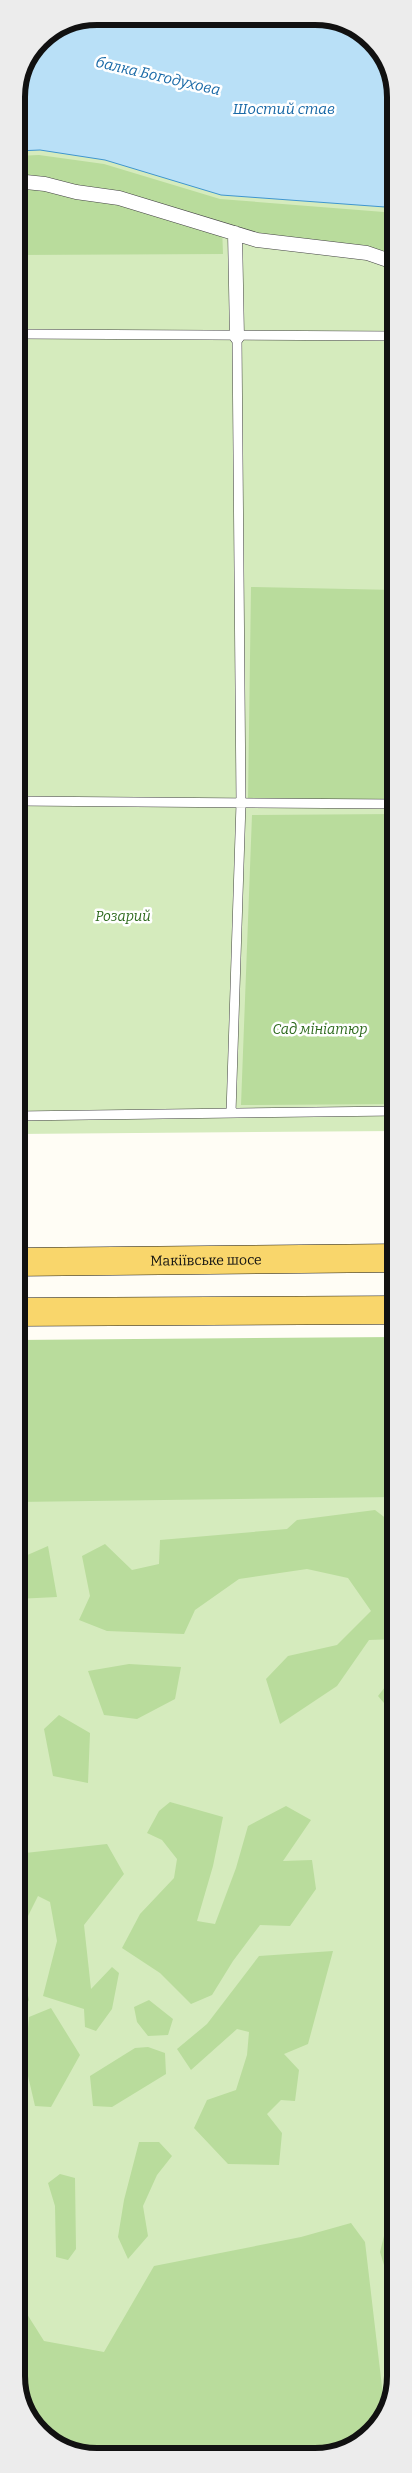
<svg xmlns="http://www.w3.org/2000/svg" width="412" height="2473" font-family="Bitter,serif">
  <rect width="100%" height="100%" fill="#fffdf5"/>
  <path fill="#d5ebbd" d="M 97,16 L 335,19 L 376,44 L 396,92 L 396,1131 L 16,1134 L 16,92 L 40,40 Z
    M 396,1418 L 396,2376 L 372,2433 L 320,2457 L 77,2454 L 36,2429 L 16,2381 L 16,1430 Z"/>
  <path fill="#b9dc9c" d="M 39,155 L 104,164 L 220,199 L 384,212 L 396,216 L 396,257 L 256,235 L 222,226 L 223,254 L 16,255 L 16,156 Z
    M 251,587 L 396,590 L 396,799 L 248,799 Z
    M 396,814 L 396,1104 L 241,1105 L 252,815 Z
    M 396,1337 L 396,1497 L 16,1502 L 16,1340 Z
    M 375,1510 L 396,1526 L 396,1639 L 369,1640 L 337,1686 L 280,1724 L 266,1679 L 288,1656 L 337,1645 L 371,1611 L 348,1578 L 307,1569 L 239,1579 L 195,1610 L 184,1634 L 107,1631 L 79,1620 L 90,1596 L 82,1556 L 105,1544 L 132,1570 L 159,1564 L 160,1540 L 287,1529 L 297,1520 Z
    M 48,1546 L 57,1597 L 16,1599 L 16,1560 Z
    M 129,1664 L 181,1667 L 175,1699 L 137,1719 L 104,1715 L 88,1671 Z
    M 396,1673 L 396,1717 L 378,1696 Z
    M 59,1715 L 90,1733 L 88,1783 L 53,1776 L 44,1729 Z
    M 170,1802 L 223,1817 L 213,1866 L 197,1921 L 215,1924 L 236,1868 L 248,1826 L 286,1806 L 311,1820 L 283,1861 L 312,1860 L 316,1889 L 290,1926 L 260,1925 L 233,1961 L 212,1995 L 191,2004 L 160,1973 L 122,1948 L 140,1914 L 174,1878 L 177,1859 L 162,1840 L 147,1833 L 159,1811 Z
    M 107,1844 L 124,1874 L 84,1925 L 91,1989 L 112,1967 L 119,1973 L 112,2009 L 96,2031 L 85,2027 L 84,2009 L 43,1996 L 57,1941 L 50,1902 L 38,1896 L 27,1918 L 16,1930 L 16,1854 Z
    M 333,1951 L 308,2044 L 284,2054 L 299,2070 L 295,2101 L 281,2100 L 267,2114 L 282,2133 L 279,2165 L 228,2164 L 194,2128 L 207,2100 L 236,2090 L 247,2055 L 249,2032 L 237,2029 L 191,2070 L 177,2049 L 207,2024 L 259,1956 Z
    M 16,1979 L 25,1983 L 29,2000 L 16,2021 Z
    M 149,2000 L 173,2019 L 168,2035 L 148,2036 L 137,2022 L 134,2007 Z
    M 51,2008 L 80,2055 L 51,2107 L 35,2106 L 25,2063 L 29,2017 Z
    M 148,2047 L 165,2053 L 166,2074 L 112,2107 L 93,2106 L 90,2076 L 135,2048 Z
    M 139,2142 L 159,2142 L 172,2156 L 157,2175 L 143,2206 L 148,2236 L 128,2259 L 118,2237 L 124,2200 Z
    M 60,2174 L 75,2178 L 76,2249 L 68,2260 L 56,2257 L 55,2206 L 48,2183 Z
    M 396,2211 L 396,2280 L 387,2275 L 380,2252 L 390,2212 Z
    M 351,2223 L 365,2242 L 384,2404 L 372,2433 L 320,2457 L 77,2454 L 36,2429 L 16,2381 L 16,2303 L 20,2303 L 44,2341 L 104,2352 L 154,2266 L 301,2237 Z"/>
  <path fill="#b9e0f7" stroke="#3f96cf" d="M 97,16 L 303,19 L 354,34 L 376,44 L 396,92 L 396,211 L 385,207 L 221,195 L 105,160 L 40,150 L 16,151 L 16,92 L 40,40 Z"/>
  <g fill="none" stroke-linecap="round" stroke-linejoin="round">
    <defs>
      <path id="service" d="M 16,334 L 396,336
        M 16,801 L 396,804
        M 231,1113 L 241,803 L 237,337
        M 16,1116 L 396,1111"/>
      <path id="pedestrian" d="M 16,181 L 45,184 L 76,192 L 119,198 L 257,240 L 367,253 L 396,263
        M 235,233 L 237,337"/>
      <g id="primary">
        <path id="s1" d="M 16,1262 L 396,1258"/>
        <path d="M 16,1312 L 396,1310"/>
      </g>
    </defs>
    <use href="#service" stroke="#444" stroke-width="10"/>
    <use href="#pedestrian" stroke="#444" stroke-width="15"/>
    <use href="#primary" stroke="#222" stroke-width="29"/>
    <use href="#service" stroke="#fff" stroke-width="9"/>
    <use href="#pedestrian" stroke="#fff" stroke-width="14"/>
    <use href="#primary" stroke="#f9d66b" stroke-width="28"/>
  </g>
  <g text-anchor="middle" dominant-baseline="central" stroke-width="5" stroke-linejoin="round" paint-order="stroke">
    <g font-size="14" font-style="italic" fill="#2f6b1f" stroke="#fff">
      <text x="123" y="916">Розарий</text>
      <text x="320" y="1029">Сад мініатюр</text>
    </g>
    <g font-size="14" fill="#111" stroke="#fff">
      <text stroke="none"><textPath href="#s1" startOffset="190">Макіївське шосе</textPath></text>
    </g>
    <g font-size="15" font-style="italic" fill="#1768a6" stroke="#fff">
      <text transform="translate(158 76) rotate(13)">балка Богодухова</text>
      <text x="284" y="109">Шостий став</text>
    </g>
  </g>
  <path d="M0 0H412V2473H0ZM97 25H315A72 72 0 0 1 387 97V2376A72 72 0 0 1 315 2448H97A72 72 0 0 1 25 2376V97A72 72 0 0 1 97 25Z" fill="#ececec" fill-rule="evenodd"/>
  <path fill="none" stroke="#111" stroke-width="6" d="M97 25H315A72 72 0 0 1 387 97V2376A72 72 0 0 1 315 2448H97A72 72 0 0 1 25 2376V97A72 72 0 0 1 97 25Z"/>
</svg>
